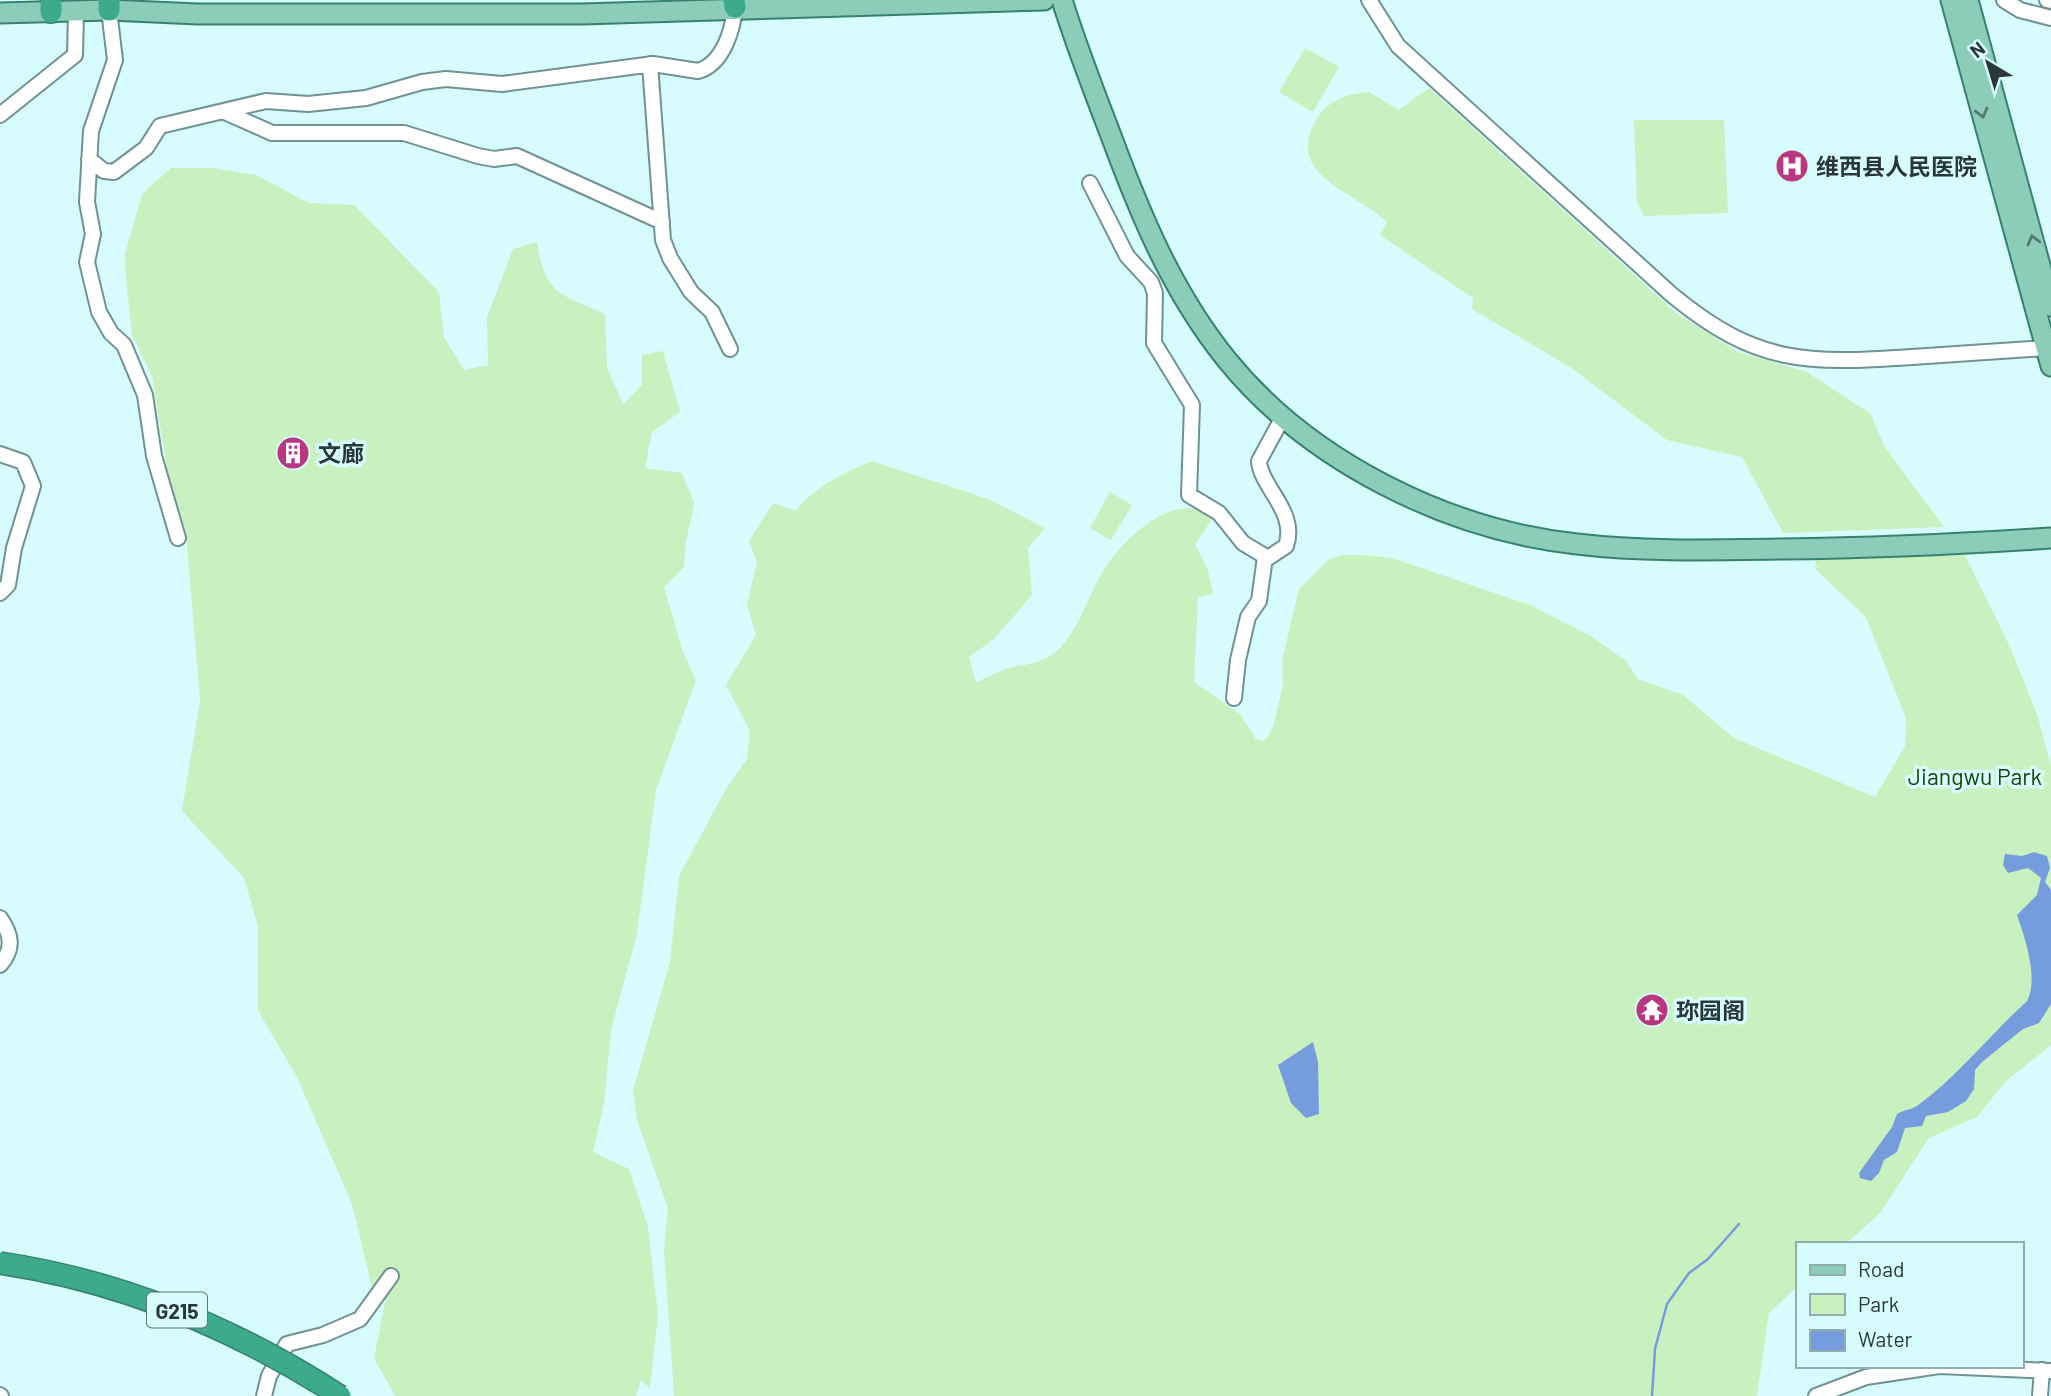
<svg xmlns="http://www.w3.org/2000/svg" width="2051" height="1396" font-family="Barlow,'Noto Sans SC',sans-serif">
  <rect width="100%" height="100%" fill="#d7fcfd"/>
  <path fill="#c8f1bf" d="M 1305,48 L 1339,67 L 1313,112 L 1279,92 Z
    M 1429,88 L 1676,313 L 1738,352 L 1807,372 L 1871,414 L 1884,446 L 1944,527 L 1783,533 L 1742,457 L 1667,440 L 1570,367 L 1472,309 L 1473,298 L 1380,235 L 1387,222 C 1356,192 1285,176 1315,122 C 1326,101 1346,94 1369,92 L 1399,110 Z
    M 1634,120 L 1724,120 L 1728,213 L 1644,216 L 1637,202 Z
    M 171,168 L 212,168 L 256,175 L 309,203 L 354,205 L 439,292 L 444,337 L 464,370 L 488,365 L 487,317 L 513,249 L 537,242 C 544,294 560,294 605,314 L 607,368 L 623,404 L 642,385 L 642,355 L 663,351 L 680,412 L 652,432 L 645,468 L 682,473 L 694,503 L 686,542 L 684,567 L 664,587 L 683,652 L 696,680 L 656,790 L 637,934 L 611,1030 L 604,1103 L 593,1152 L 629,1169 L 648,1227 L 658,1315 L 650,1388 L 641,1380 L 636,1396 L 395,1396 L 374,1358 L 387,1293 L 372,1287 L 352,1204 L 296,1075 L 258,1011 L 258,926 L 244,878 L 182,811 L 200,701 L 186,534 L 168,475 L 152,376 L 132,335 L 126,278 L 125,254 L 142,194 Z
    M 872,461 L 988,499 L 1045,528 L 1028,548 L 1032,595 L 994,639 L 969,657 L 976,682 C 989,677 1003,669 1017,666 C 1032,664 1048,661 1060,648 C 1080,627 1089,593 1105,568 C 1124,538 1178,487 1213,518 L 1195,544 L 1208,570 L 1213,594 L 1198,597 L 1194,682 L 1240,714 L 1256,739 L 1263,741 L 1268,737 L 1274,724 L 1283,684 L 1282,661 L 1299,589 L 1329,559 L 1342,555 L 1364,555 L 1392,558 L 1530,605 L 1591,636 L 1626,661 L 1638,679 L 1683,695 L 1734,738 L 1875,797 L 1905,746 L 1906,718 L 1866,617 L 1815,569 L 1816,560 L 1965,555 L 2010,647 L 2038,717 L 2051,766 L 2051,1045 L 2006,1081 L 1977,1117 L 1929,1138 L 1880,1213 L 1846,1244 L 1797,1244 L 1797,1287 L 1769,1313 L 1757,1396 L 674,1396 L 664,1251 L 668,1208 L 637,1120 L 633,1090 L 670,962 L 679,876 L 727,787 L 747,759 L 750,731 L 726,685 L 756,635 L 747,605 L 757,562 L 749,541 L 773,503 L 795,511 C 817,486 841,474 872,461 Z
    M 1110,492 L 1132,505 L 1111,540 L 1090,528 Z"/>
  <path fill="#759cdc" d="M 2034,852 L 2047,856 L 2050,868 L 2045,882 L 2051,890 L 2051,1004 L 2039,1023 L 2023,1029 L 1982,1062 L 1975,1070 L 1974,1089 L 1966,1101 L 1948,1112 L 1926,1116 L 1922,1126 L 1905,1128 L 1897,1152 L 1884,1160 L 1879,1173 L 1871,1181 L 1860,1178 L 1859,1173 L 1892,1127 L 1897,1114 C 1903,1110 1910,1110 1917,1106 C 1958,1076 1990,1035 2027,1001 C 2039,979 2025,938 2017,915 L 2037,895 L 2041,878 L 2028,868 L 2008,873 L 2003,865 L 2005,854 L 2022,856 Z
    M 1313,1042 L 1318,1062 L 1319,1114 L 1306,1118 L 1291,1103 L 1278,1065 Z"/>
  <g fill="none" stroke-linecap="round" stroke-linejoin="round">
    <path stroke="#759cdc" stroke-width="2.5" d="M 1652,1396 L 1655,1349 L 1667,1304 L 1689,1273 L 1708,1259 L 1739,1224"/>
    <defs>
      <path id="minor" d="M 1369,0 L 1398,46 L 1672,295 C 1757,365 1807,364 1912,357 C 1957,354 2002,351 2046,348
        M 2004,0 L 2020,10 L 2051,18
        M 2047,0 L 2051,1
        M 109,10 L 115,60 L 91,131 L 87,202 L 93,234 L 87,262 L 99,312 L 111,333 L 124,345 L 145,395 L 154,456 L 178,538
        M 650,64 L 663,240 L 670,258 L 691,292 L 712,312 L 730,349
        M 225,112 L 272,133 L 404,133 L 478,156 L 494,159 L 517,156 L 662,222
        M 0,115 L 75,55 L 76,11
        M 89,159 L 104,171 L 114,172 L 146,148 L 160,126 L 266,101 L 308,104 L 366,98 L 422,82 L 446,79 L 502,84 L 653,64 L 698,71 C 723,64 733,30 735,7
        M 1090,183 L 1127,256 L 1151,282 L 1155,293 L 1154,343 L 1192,405 L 1189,495 L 1219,513 L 1243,543 L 1268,558 L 1286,546 C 1298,512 1261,488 1259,461 L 1283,417
        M 0,454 L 23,462 L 33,486 L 14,548 L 8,585 L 0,593
        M 1234,698 L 1238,660 L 1248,617 L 1259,601 L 1265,557
        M 0,918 C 12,935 14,949 0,965
        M 1940,1366 L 2051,1371
        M 0,1395 L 1,1396
        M 264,1396 L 269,1376 L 287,1344 L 323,1335 L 360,1319 L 391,1276
        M 1816,1396 L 1866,1377 L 1939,1366
        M 2040,1396 L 2042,1370"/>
      <path id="major" d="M 1062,0 C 1076,45 1093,89 1110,133 C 1140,214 1172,292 1227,360 C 1309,461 1447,530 1577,544 C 1644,552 1714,550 1782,549 C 1872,548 1961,544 2051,538
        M 1951,0 L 2051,366
        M 1968,0 L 2051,306
        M 0,13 L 109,10 L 198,14 L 582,14 L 1044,0"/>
      <path id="highway" d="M 734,0 L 735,7
        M 109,3 L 109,10
        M 51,4 L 51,12"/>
    </defs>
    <use href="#minor" stroke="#719294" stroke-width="18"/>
    <use href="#major" stroke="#36826e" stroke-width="23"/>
    <use href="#highway" stroke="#36826e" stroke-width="24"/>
    <use href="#minor" stroke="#fff" stroke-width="14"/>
    <use href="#major" stroke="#8bcdb9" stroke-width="19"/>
    <use href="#highway" stroke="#3dab8b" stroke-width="21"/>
    <defs>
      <path id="highway-bridge" d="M 0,1263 C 122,1281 236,1329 340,1396"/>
    </defs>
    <use href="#highway-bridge" stroke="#36826e" stroke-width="24" stroke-linecap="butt"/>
    <use href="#highway-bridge" stroke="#3dab8b" stroke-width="21"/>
  </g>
  <defs><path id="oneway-chevron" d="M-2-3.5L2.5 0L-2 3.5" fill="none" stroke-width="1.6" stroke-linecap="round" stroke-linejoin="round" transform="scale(1.75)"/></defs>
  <g stroke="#557a72">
    <use href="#oneway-chevron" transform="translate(1982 113) rotate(75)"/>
    <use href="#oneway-chevron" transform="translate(2033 240) rotate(-105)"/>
  </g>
  <defs>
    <symbol id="hospital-disc" viewBox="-11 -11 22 22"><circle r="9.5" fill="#b93780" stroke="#d7fcfd"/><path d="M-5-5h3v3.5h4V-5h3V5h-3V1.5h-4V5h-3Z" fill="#fff"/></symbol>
    <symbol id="building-disc" viewBox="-11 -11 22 22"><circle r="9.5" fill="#b93780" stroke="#d7fcfd"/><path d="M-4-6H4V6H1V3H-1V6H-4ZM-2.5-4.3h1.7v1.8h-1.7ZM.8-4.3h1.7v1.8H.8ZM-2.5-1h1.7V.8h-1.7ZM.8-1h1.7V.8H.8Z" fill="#fff"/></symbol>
    <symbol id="temple-disc" viewBox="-11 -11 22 22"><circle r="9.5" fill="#b93780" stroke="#d7fcfd"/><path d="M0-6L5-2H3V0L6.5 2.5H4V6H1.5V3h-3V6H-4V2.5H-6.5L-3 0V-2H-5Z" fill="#fff"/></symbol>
  </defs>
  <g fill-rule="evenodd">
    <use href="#hospital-disc" x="1773" y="147" width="38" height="38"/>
    <use href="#building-disc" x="274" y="434" width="38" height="38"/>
    <use href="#temple-disc" x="1633" y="991" width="38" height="38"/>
  </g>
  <g text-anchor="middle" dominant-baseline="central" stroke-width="7" stroke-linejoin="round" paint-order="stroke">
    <rect fill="#d7fcfd" stroke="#5d7273" stroke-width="2" x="147" y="1292.5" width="60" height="35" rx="5"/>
    <g font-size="21" font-weight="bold" fill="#293738">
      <text x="177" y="1310">G215</text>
    </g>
    <g font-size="23" font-weight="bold" fill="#293738" stroke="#d7fcfd" text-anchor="start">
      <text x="1816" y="166">维西县人民医院</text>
      <text x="318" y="453">文廊</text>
      <text x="1676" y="1010">珎园阁</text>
    </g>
    <g font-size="23" fill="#124604" stroke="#d7fcfd">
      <text x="1975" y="776">Jiangwu Park</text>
    </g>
  </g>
  <rect x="1796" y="1242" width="228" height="126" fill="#d7fcfd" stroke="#91adae" stroke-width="2"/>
  <rect x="1810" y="1265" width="35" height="10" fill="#8bcdb9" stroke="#91adae" stroke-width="2"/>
  <text x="1858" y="1277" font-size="21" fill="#293738">Road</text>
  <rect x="1810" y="1294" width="35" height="21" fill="#c8f1bf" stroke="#91adae" stroke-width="2"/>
  <text x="1858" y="1312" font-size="21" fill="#293738">Park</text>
  <rect x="1810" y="1330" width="35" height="21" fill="#759cdc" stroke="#91adae" stroke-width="2"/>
  <text x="1858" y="1347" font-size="21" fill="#293738">Water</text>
  <g transform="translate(1988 63) rotate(322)" stroke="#d7fcfd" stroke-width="5" paint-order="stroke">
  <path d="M0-5L12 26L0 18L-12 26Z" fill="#293738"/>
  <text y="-10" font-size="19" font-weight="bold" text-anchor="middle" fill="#293738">N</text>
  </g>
</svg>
